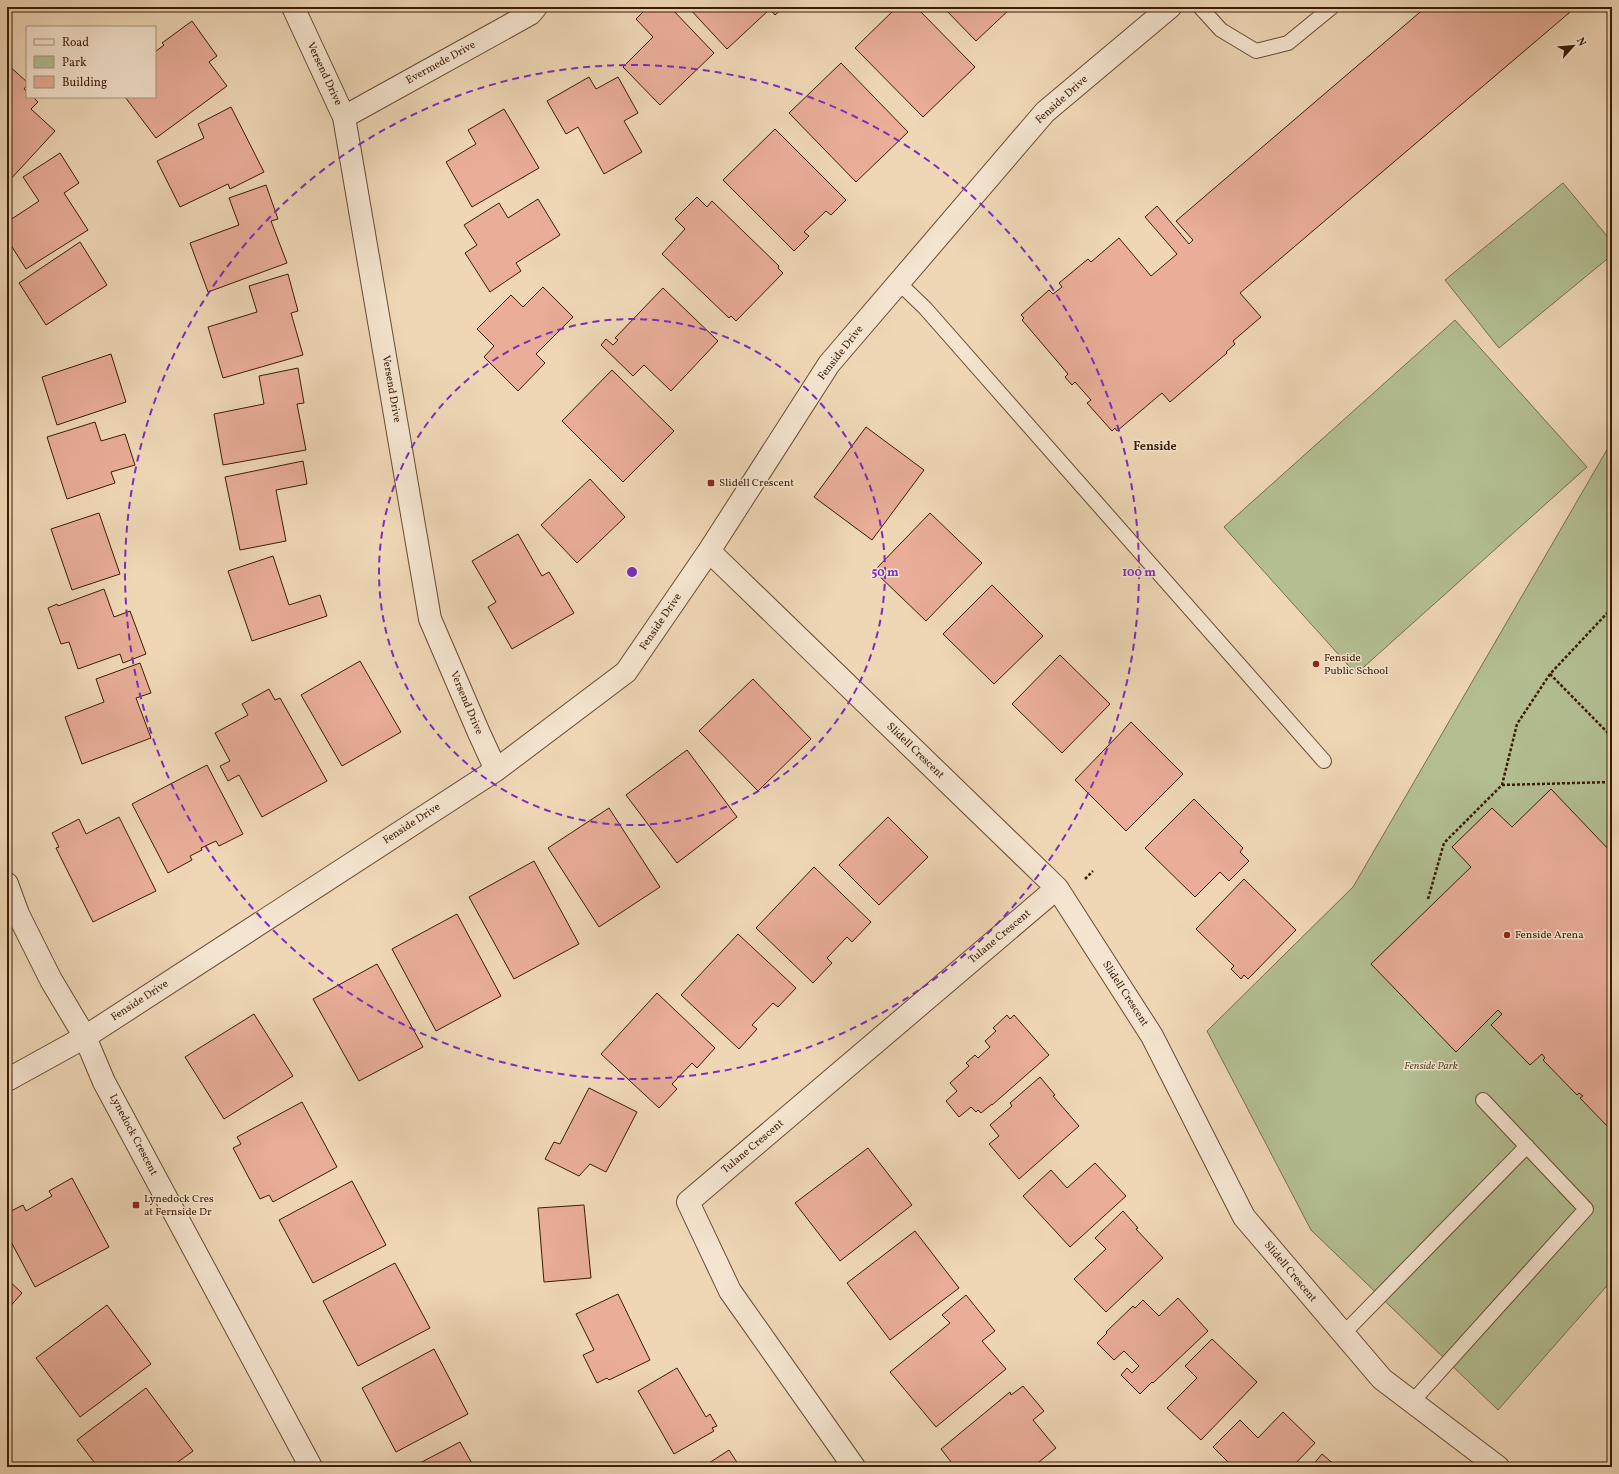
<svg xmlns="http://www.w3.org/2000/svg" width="1619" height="1474" font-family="Vollkorn,serif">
  <rect width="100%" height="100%" fill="#efd7b6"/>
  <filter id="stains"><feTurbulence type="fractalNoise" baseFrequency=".005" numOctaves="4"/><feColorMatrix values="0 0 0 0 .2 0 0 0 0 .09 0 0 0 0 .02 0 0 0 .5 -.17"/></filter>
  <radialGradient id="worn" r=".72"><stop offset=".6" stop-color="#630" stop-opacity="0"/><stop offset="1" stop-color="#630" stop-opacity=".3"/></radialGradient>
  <path fill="#b3bf92" stroke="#766d4c" d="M 1563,183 L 1612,242 L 1612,255 L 1499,348 L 1445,280 Z
    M 1455,320 L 1587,467 L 1356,674 L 1224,527 Z
    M 1612,441 L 1612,1280 L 1498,1410 L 1311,1230 L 1207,1031 L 1353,887 Z"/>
  <path fill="#e9ad98" stroke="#3a1b05" d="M 648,7 L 670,7 L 714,53 L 660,105 L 623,67 L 653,37 L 636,19 Z
    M 688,7 L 784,7 L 775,15 L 770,9 L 727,49 Z
    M 897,7 L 916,7 L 975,67 L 923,117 L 855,48 Z
    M 943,7 L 1012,7 L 976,41 Z
    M 1426,7 L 1576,7 L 1240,293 L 1261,317 L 1233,341 L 1235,344 L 1226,352 L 1227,353 L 1170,402 L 1162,393 L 1117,431 L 1115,428 L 1112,431 L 1087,403 L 1091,400 L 1075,382 L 1072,385 L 1065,377 L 1068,374 L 1022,320 L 1024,318 L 1021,315 L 1049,290 L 1053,294 L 1062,287 L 1059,283 L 1088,259 L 1091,262 L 1119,238 L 1151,276 L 1177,254 L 1145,217 L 1157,206 L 1189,244 L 1193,240 L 1176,221 Z
    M 192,21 L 217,56 L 209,62 L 227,86 L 156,138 L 125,97 L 155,97 L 155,52 L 164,45 L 162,43 Z
    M 841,63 L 908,132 L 856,182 L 789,113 Z
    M 7,64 L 27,82 L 27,85 L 24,89 L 27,92 L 27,97 L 33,97 L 38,102 L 31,109 L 55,131 L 8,182 Z
    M 589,77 L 596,89 L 618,77 L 638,113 L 624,121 L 642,152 L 604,174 L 578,127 L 566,134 L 547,101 Z
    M 231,107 L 264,172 L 230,189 L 228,184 L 180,207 L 157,161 L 204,138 L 198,124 Z
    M 504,109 L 539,168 L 472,207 L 446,162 L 476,144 L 468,130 Z
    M 775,129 L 846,200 L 831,215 L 826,211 L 804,232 L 809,236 L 794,251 L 723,180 Z
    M 60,153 L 79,183 L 64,193 L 88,230 L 26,269 L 7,239 L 7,222 L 39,201 L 23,177 Z
    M 266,185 L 278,219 L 271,221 L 287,263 L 208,292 L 190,243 L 239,225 L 229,198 Z
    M 697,197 L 707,207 L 712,201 L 779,266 L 778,268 L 783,273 L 736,321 L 731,316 L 729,318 L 662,254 L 685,229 L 675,219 Z
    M 538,199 L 560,235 L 516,263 L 521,271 L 490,292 L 465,253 L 477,245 L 464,225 L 499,203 L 508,218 Z
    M 80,242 L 107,285 L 46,325 L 19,283 Z
    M 288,274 L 298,311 L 291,313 L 303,355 L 223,378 L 208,327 L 257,312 L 249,286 Z
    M 543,287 L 573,317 L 536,354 L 545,363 L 518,391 L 484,357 L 494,346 L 477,329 L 511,295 L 523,307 Z
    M 663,288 L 718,341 L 671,391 L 644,365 L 633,376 L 601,345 L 606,339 L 613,345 L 618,340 L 615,338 Z
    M 111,354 L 126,402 L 57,425 L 42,377 Z
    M 298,368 L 304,403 L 297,404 L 306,450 L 223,465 L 214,414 L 264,404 L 259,376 Z
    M 612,370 L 674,431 L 623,482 L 562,421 Z
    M 95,422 L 101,441 L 125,434 L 135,465 L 111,472 L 115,483 L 67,499 L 47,437 Z
    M 866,427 L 924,470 L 872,540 L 814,497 Z
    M 303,461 L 307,484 L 276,490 L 286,541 L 240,550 L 225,477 Z
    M 590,479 L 625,517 L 577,563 L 541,525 Z
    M 99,513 L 120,574 L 72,590 L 51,529 Z
    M 930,513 L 982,563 L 926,621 L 874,571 Z
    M 518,534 L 542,576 L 549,572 L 574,613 L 512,649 L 488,607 L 496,602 L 472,561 Z
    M 273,556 L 289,605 L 320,595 L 327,616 L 252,641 L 228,571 Z
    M 992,585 L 1043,636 L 994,684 L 943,634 Z
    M 104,589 L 114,617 L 130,611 L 146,654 L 123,663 L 120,654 L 78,669 L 69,642 L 61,644 L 48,608 L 57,604 L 58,606 Z
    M 1060,655 L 1110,704 L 1062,753 L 1012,704 Z
    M 360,661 L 401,732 L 342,766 L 301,695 Z
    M 140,663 L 151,693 L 136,698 L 151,738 L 82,764 L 65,717 L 104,702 L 96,679 Z
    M 753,679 L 811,739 L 758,791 L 699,731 Z
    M 269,689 L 275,700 L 280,698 L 327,781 L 262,817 L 239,775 L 228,781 L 220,766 L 230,761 L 215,733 L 248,715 L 242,704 Z
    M 1131,722 L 1183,774 L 1126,831 L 1075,780 Z
    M 687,750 L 737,817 L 677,863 L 626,795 Z
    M 207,765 L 243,834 L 219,846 L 216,841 L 201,848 L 202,850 L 190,856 L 192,860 L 168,873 L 132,804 Z
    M 1551,789 L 1612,853 L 1612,1131 L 1580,1098 L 1583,1096 L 1579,1093 L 1577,1095 L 1543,1060 L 1545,1058 L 1542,1054 L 1530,1065 L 1491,1025 L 1502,1014 L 1498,1010 L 1456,1052 L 1371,964 L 1471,867 L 1452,847 L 1492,808 L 1512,827 Z
    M 1194,799 L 1243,848 L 1240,852 L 1249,861 L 1229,881 L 1220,872 L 1195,897 L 1145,848 Z
    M 609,808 L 660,887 L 599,927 L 548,848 Z
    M 119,817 L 156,891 L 93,922 L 56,848 L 59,847 L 52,833 L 79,819 L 86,834 Z
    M 888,817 L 928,857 L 879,905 L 839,865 Z
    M 534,861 L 579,944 L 514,979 L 469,897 Z
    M 814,867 L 871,922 L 852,942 L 847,937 L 827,958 L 832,963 L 813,983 L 756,928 Z
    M 1244,879 L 1296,930 L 1248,979 L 1244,975 L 1241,979 L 1231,969 L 1234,966 L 1196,929 Z
    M 457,914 L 501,996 L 436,1031 L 392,949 Z
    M 738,934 L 796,988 L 778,1007 L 773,1003 L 752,1025 L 757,1029 L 739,1049 L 681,995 Z
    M 377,964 L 423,1047 L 359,1081 L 313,999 Z
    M 657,993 L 715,1048 L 697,1068 L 692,1063 L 672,1084 L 677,1089 L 659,1108 L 601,1054 Z
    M 254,1014 L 293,1076 L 224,1119 L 185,1057 Z
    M 1007,1015 L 1010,1019 L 1014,1015 L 1049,1055 L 992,1105 L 992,1104 L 981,1113 L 978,1110 L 976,1112 L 971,1107 L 959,1117 L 946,1101 L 957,1091 L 950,1083 L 969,1066 L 966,1063 L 975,1055 L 978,1058 L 990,1047 L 985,1041 L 996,1031 L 993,1028 Z
    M 1040,1077 L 1055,1095 L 1053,1096 L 1079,1126 L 1019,1179 L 989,1144 L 999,1136 L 990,1125 L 1012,1106 L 1010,1103 Z
    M 589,1088 L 637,1112 L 606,1172 L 590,1164 L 579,1176 L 545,1159 L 554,1142 L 560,1144 Z
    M 302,1102 L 337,1167 L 273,1202 L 269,1195 L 260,1199 L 233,1148 L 241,1144 L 237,1137 Z
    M 868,1148 L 912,1205 L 840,1261 L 795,1203 Z
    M 1095,1163 L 1126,1196 L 1070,1247 L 1023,1196 L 1051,1170 L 1067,1188 Z
    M 72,1178 L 109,1247 L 35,1287 L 7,1234 L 7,1213 L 23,1205 L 26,1211 L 52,1196 L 49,1191 Z
    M 352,1181 L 386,1245 L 313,1283 L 279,1220 Z
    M 584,1205 L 591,1278 L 544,1282 L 538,1208 Z
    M 1123,1211 L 1138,1228 L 1136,1229 L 1163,1258 L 1106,1312 L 1074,1279 L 1106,1249 L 1095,1238 Z
    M 915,1231 L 959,1288 L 890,1340 L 847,1283 Z
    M 395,1263 L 430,1328 L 358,1366 L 323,1301 Z
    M 7,1279 L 22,1293 L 7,1310 Z
    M 618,1294 L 650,1360 L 609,1380 L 607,1378 L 597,1383 L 583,1355 L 594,1350 L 576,1314 Z
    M 966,1295 L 995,1331 L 982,1341 L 1006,1369 L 936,1427 L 890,1372 L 950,1323 L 942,1315 Z
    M 1178,1298 L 1208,1331 L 1153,1383 L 1152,1382 L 1140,1394 L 1121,1375 L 1127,1368 L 1132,1373 L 1139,1366 L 1124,1351 L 1114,1360 L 1097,1343 L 1107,1333 L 1106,1332 L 1133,1306 L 1135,1308 L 1143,1300 L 1159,1316 Z
    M 107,1305 L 151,1364 L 80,1417 L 36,1358 Z
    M 1212,1339 L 1257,1382 L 1201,1440 L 1167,1408 L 1197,1378 L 1185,1366 Z
    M 434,1349 L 468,1414 L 396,1452 L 362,1388 Z
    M 677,1368 L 706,1417 L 710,1414 L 717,1426 L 712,1428 L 714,1431 L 674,1454 L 638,1391 Z
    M 1023,1386 L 1044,1411 L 1033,1420 L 1056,1448 L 1033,1467 L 955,1467 L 941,1449 L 1010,1392 L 1011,1395 Z
    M 146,1388 L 193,1451 L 171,1467 L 98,1467 L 77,1440 Z
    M 1283,1412 L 1315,1443 L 1292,1467 L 1233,1467 L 1213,1447 L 1240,1420 L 1258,1438 Z
    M 460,1442 L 474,1467 L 420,1467 L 418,1464 Z
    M 729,1450 L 740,1467 L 703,1467 Z
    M 1322,1454 L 1337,1467 L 1311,1467 Z"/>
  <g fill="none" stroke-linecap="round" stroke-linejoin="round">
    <defs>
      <path id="lane" d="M 1200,7 L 1221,30 L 1256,51 L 1288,43 L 1332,7
        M 899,283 L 925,308 L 1324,761
        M 1343,1334 L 1527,1146
        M 1412,1402 L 1586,1209 L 1483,1100"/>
      <path id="street" d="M 293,7 L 344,117 L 430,619 L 479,733 L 496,770
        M 344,117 L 530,14 L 536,7
        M 709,551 L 1057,888 L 1152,1036 L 1244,1217 L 1382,1379 L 1498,1467
        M 7,884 L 18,914 L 51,980 L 85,1037 L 104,1082 L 311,1467
        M 7,1080 L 85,1037 L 496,770 L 626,672 L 709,551 L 829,364 L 1045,112 L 1170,7
        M 854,1467 L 730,1291 L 688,1202 L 1057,888"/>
    </defs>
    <use href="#lane" stroke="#674a31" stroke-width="16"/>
    <use href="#street" stroke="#674a31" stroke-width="24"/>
    <path stroke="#3a1b05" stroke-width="2.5" stroke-dasharray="3 2" stroke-linecap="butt" d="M 1550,674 L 1612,737
      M 1502,785 L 1612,782
      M 1085,879 L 1093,871
      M 1428,899 L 1444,843 L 1502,785 L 1517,724 L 1550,674 L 1612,608"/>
    <use href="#lane" stroke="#f5e5d0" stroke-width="14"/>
    <use href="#street" stroke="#f5e5d0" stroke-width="22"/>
  </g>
  <g fill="none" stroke="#7b2cbf" stroke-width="2" stroke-dasharray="7 5">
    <circle cx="632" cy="572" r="253"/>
    <circle cx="632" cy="572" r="507"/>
  </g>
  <g fill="#8f2418" stroke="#f5e5d0" stroke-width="1.5">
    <rect x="707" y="479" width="8" height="8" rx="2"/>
    <circle cx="1316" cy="664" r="4"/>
    <circle cx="1507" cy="935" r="4"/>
    <rect x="132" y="1201" width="8" height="8" rx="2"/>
  </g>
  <g text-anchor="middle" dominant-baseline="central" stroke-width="3" stroke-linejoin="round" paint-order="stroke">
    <g font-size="11" fill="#3a1b05" stroke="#f5e5d0">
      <text transform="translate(441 63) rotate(-29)">Evermede Drive</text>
      <text transform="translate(324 74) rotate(65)">Versend Drive</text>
      <text transform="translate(1062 100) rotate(-42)">Fenside Drive</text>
      <text transform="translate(841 353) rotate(-52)">Fenside Drive</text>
      <text transform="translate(391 389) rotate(80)">Versend Drive</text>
      <text transform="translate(661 622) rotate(-56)">Fenside Drive</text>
      <text transform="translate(466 703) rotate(67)">Versend Drive</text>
      <text transform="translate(915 751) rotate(44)">Slidell Crescent</text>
      <text transform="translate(412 824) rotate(-33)">Fenside Drive</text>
      <text transform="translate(1000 937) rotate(-40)">Tulane Crescent</text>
      <text transform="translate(1125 994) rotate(57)">Slidell Crescent</text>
      <text transform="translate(140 1001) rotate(-33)">Fenside Drive</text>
      <text transform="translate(133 1135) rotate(62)">Lynedock Crescent</text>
      <text transform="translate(753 1147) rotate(-40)">Tulane Crescent</text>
      <text transform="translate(1290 1272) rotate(50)">Slidell Crescent</text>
    </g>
    <g font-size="11" fill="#3a1b05" stroke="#f5e5d0" text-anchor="start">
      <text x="719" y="483">Slidell Crescent</text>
      <text x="1324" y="658">Fenside<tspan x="1324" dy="13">Public School</tspan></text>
      <text x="1515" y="935">Fenside Arena</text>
      <text x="144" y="1199">Lynedock Cres<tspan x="144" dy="13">at Fernside Dr</tspan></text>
    </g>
    <g font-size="11" font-style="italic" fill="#5e4c2f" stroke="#f5e5d0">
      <text x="1431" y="1066">Fenside Park</text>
    </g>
    <g font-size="12" font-weight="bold" fill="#3a1b05" stroke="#f5e5d0">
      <text x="1155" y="447">Fenside</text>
    </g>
  </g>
  <circle cx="632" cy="572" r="6" fill="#7b2cbf" stroke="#f5e5d0" stroke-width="2"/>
  <g font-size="12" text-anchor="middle" font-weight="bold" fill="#7b2cbf" stroke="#f5e5d0" stroke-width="3" stroke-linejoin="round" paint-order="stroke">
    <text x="885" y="576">50 m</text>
    <text x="1139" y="576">100 m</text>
  </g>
  <rect width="1619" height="1474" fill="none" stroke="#efd7b6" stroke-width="24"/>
  <rect x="8" y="8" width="1603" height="1458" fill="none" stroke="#3a1b05" stroke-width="2"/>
  <rect x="12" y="12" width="1595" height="1450" fill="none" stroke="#3a1b05"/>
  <rect x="26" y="26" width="130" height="72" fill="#f5e5d0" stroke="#aa947f"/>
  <rect x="34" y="39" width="20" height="6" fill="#f5e5d0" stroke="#aa947f"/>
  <text x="62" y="46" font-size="12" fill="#3a1b05">Road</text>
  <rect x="34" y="56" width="20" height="12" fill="#b3bf92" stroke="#aa947f"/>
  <text x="62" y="66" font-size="12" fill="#3a1b05">Park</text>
  <rect x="34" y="76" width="20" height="12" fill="#e9ad98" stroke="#aa947f"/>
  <text x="62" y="86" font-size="12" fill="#3a1b05">Building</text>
  <g transform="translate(1573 46) rotate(63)" stroke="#f5e5d0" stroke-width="3" paint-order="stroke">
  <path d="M0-3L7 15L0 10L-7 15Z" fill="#3a1b05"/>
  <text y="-6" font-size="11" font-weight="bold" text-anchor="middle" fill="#3a1b05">N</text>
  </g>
  <rect width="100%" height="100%" filter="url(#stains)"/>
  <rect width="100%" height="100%" fill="url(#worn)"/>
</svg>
